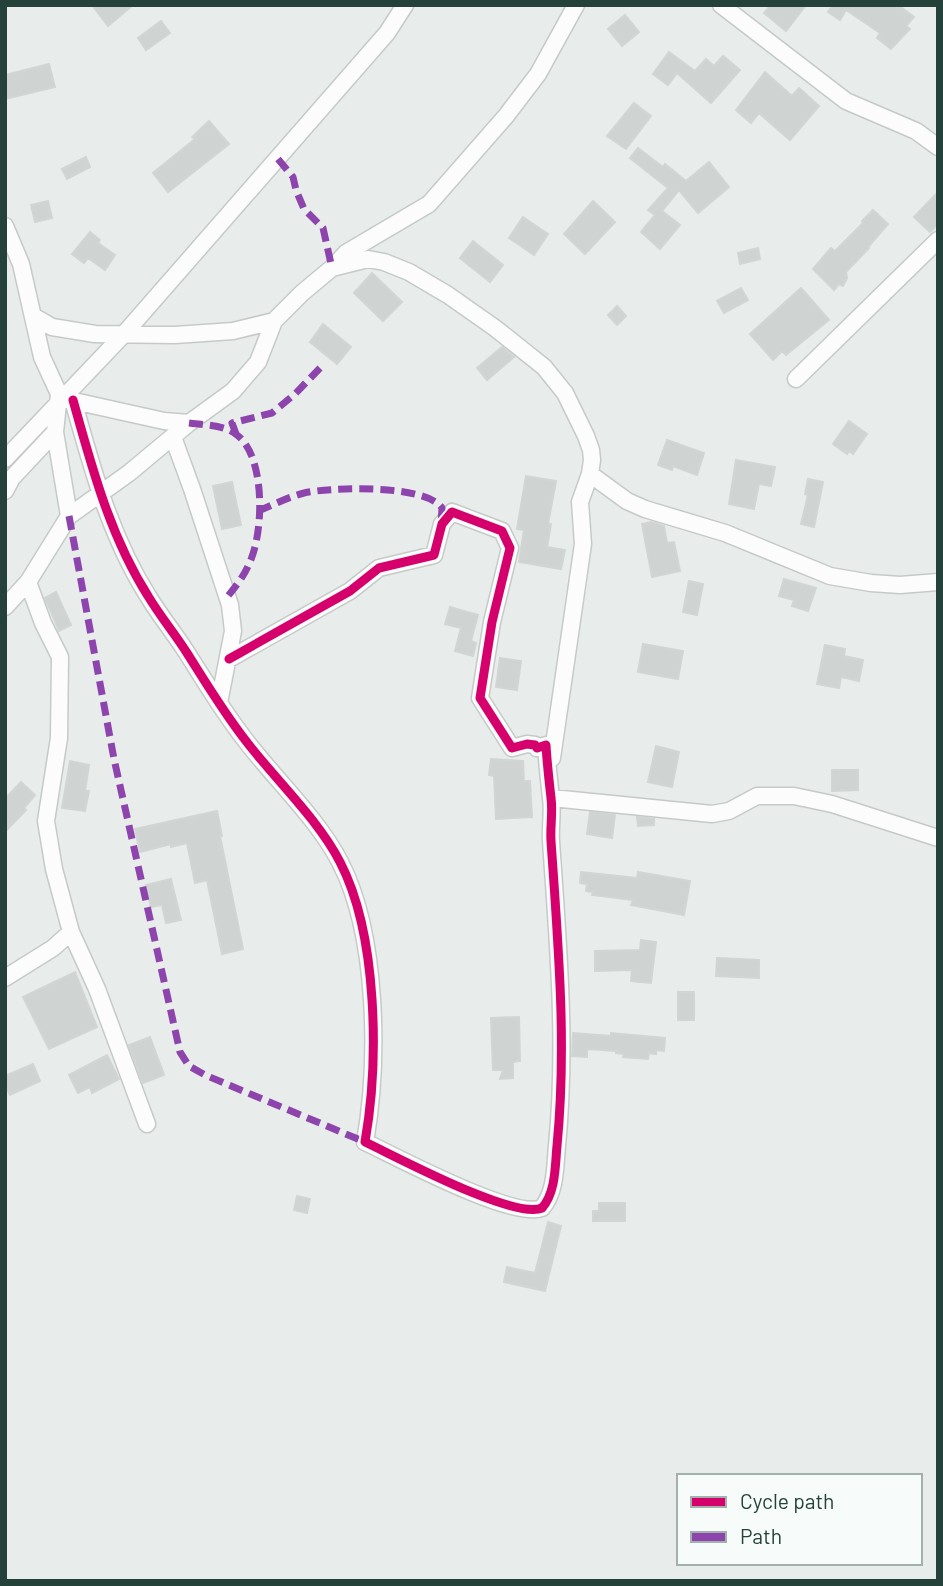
<svg xmlns="http://www.w3.org/2000/svg" width="943" height="1586" font-family="Barlow,sans-serif">
  <rect width="100%" height="100%" fill="#e8edeb"/>
  <path fill="#cfd4d2" stroke="#d1d6d4" stroke-width="2" d="M 92,5 L 133,5 L 108,26 Z
    M 771,5 L 806,5 L 786,31 L 764,13 Z
    M 833,5 L 898,5 L 914,17 L 906,26 L 910,29 L 891,49 L 877,38 L 880,33 L 846,10 L 840,20 L 828,12 Z
    M 625,15 L 639,32 L 622,46 L 608,29 Z
    M 161,21 L 170,33 L 146,50 L 138,38 Z
    M 669,52 L 695,71 L 706,59 L 714,66 L 723,56 L 740,70 L 711,103 L 677,73 L 668,85 L 653,74 Z
    M 49,64 L 55,87 L 5,99 L 5,75 Z
    M 765,72 L 792,96 L 799,88 L 819,106 L 790,140 L 759,113 L 751,123 L 736,110 Z
    M 634,103 L 651,116 L 626,149 L 607,136 Z
    M 209,121 L 229,144 L 168,192 L 153,173 L 195,139 L 192,137 Z
    M 638,148 L 663,167 L 665,164 L 686,181 L 709,162 L 729,187 L 698,213 L 679,190 L 662,211 L 680,225 L 660,249 L 641,232 L 655,215 L 648,210 L 668,188 L 630,158 Z
    M 86,157 L 90,167 L 67,179 L 62,169 Z
    M 938,192 L 938,224 L 930,232 L 914,217 Z
    M 48,201 L 52,218 L 35,222 L 31,205 Z
    M 593,201 L 615,222 L 585,254 L 564,234 Z
    M 873,210 L 888,224 L 868,247 L 869,248 L 846,272 L 847,278 L 843,286 L 839,284 L 834,290 L 813,269 L 831,248 L 835,251 L 863,223 L 862,221 Z
    M 523,217 L 548,234 L 534,255 L 509,238 Z
    M 90,232 L 100,240 L 98,243 L 115,255 L 105,270 L 88,258 L 84,263 L 72,254 Z
    M 473,241 L 503,265 L 490,282 L 460,258 Z
    M 758,248 L 760,259 L 740,264 L 738,253 Z
    M 372,273 L 402,302 L 383,321 L 354,293 Z
    M 741,288 L 748,300 L 724,313 L 717,301 Z
    M 801,288 L 829,320 L 786,355 L 782,351 L 773,360 L 750,334 Z
    M 617,306 L 626,316 L 617,325 L 608,315 Z
    M 323,324 L 351,347 L 337,364 L 310,342 Z
    M 502,347 L 514,357 L 487,380 L 477,368 Z
    M 849,421 L 867,434 L 853,454 L 849,451 L 847,454 L 833,444 Z
    M 667,440 L 704,453 L 697,475 L 673,466 L 672,470 L 658,465 Z
    M 736,460 L 775,467 L 771,486 L 759,484 L 754,509 L 729,504 Z
    M 526,476 L 556,481 L 548,524 L 551,524 L 547,547 L 565,550 L 561,569 L 519,562 L 524,530 L 517,529 Z
    M 808,479 L 823,482 L 814,527 L 801,524 L 808,495 L 805,494 Z
    M 232,482 L 241,525 L 222,529 L 213,486 Z
    M 651,522 L 664,526 L 667,543 L 674,542 L 680,571 L 652,577 L 642,524 Z
    M 784,579 L 816,588 L 808,611 L 792,606 L 794,600 L 779,596 Z
    M 689,581 L 703,584 L 697,615 L 683,612 Z
    M 56,592 L 71,625 L 59,631 L 45,598 Z
    M 450,607 L 478,615 L 471,641 L 476,643 L 473,656 L 455,651 L 461,628 L 445,624 Z
    M 643,644 L 683,651 L 678,679 L 638,672 Z
    M 825,645 L 845,649 L 844,656 L 863,660 L 859,681 L 841,677 L 839,688 L 817,684 Z
    M 500,658 L 521,661 L 517,690 L 496,687 Z
    M 656,746 L 679,752 L 672,787 L 648,782 Z
    M 491,759 L 523,761 L 524,781 L 530,781 L 532,817 L 496,819 L 494,776 L 489,775 Z
    M 70,761 L 89,765 L 85,791 L 89,791 L 85,811 L 62,808 Z
    M 832,770 L 858,770 L 858,790 L 832,791 Z
    M 21,782 L 35,795 L 24,808 L 26,810 L 5,832 L 5,799 Z
    M 217,811 L 222,836 L 220,836 L 243,949 L 222,954 L 207,880 L 195,883 L 187,843 L 171,847 L 171,844 L 140,852 L 135,829 Z
    M 590,812 L 615,815 L 612,838 L 587,834 Z
    M 637,817 L 654,819 L 654,825 L 638,826 Z
    M 581,872 L 637,878 L 638,872 L 690,881 L 684,915 L 631,905 L 633,900 L 592,895 L 593,892 L 586,891 L 587,884 L 580,883 Z
    M 171,879 L 181,920 L 166,923 L 162,905 L 151,907 L 146,885 Z
    M 641,940 L 656,942 L 651,983 L 631,981 L 632,970 L 595,971 L 595,951 L 640,950 Z
    M 717,958 L 759,960 L 759,978 L 716,976 Z
    M 75,972 L 97,1027 L 49,1049 L 23,997 Z
    M 678,992 L 694,992 L 694,1020 L 678,1020 Z
    M 519,1017 L 520,1061 L 513,1062 L 513,1078 L 500,1079 L 503,1070 L 493,1070 L 491,1018 Z
    M 573,1033 L 611,1036 L 611,1033 L 665,1038 L 664,1051 L 656,1050 L 656,1054 L 649,1053 L 648,1059 L 623,1057 L 624,1054 L 616,1053 L 616,1051 L 587,1049 L 587,1057 L 572,1056 Z
    M 150,1037 L 164,1075 L 143,1083 L 129,1045 Z
    M 107,1055 L 119,1079 L 92,1093 L 90,1087 L 78,1093 L 69,1075 Z
    M 33,1064 L 40,1081 L 10,1095 L 5,1085 L 5,1076 Z
    M 297,1196 L 310,1199 L 307,1213 L 294,1210 Z
    M 599,1203 L 625,1203 L 625,1221 L 593,1221 L 593,1211 L 599,1211 Z
    M 548,1222 L 561,1226 L 545,1291 L 504,1282 L 507,1267 L 535,1273 Z"/>
  <g fill="none" stroke-linecap="round" stroke-linejoin="round">
    <defs>
      <path id="minor" d="M 721,5 L 846,101 L 916,131 L 938,147
        M 5,226 L 21,264 L 42,357 L 59,394 L 55,432 L 69,516
        M 332,268 L 346,253 L 429,204 L 506,116 L 538,74 L 576,5
        M 33,316 L 52,327 L 95,334 L 175,335 L 233,331 L 274,321 L 302,293 L 332,268 L 368,259 L 384,262 L 409,272 L 448,295 L 495,328 L 544,367 L 565,393 L 586,436 L 591,450 L 592,460 L 590,474 L 580,502 L 583,544 L 552,758
        M 796,379 L 938,240
        M 65,399 L 164,421 L 189,423
        M 73,400 C 92,468 110,536 148,596 C 160,616 175,634 187,653 C 206,683 224,713 246,741 C 275,779 318,819 340,862 C 378,935 379,1062 365,1142 C 397,1157 514,1220 542,1208 C 556,1192 555,1166 557,1146 C 567,1044 558,943 551,841 C 550,827 553,812 551,798 C 549,780 547,763 546,745 L 537,748 L 535,745 L 527,744 L 512,748 L 480,698 L 492,622 L 510,548 L 502,531 L 452,512 L 442,524 L 434,555 L 379,568 L 350,591 L 229,659
        M 173,437 L 192,489 L 230,605 L 233,631 L 219,703
        M 5,459 L 124,334 L 387,33 L 405,5
        M 590,474 L 627,501 L 645,509 L 725,533 L 830,576 L 871,583 L 900,585 L 938,582
        M 5,491 L 12,478 L 55,432
        M 28,582 L 43,623 L 60,657 L 59,738 L 46,821 L 54,869 L 71,932 L 97,989 L 147,1124
        M 5,607 L 28,582 L 69,516 L 129,473 L 189,423 L 233,391 L 258,362 L 274,321
        M 552,798 L 712,814 L 729,811 L 757,796 L 794,796 L 832,804 L 938,838
        M 5,978 L 53,948 L 71,932"/>
    </defs>
    <use href="#minor" stroke="#c5cac8" stroke-width="19"/>
    <use href="#minor" stroke="#fcfcfc" stroke-width="16"/>
    <path stroke="#8e44ad" stroke-width="7" stroke-dasharray="14 7" stroke-linecap="butt" d="M 278,159 L 293,177 L 296,190 L 304,209 L 323,228 L 332,268
      M 189,423 C 204,425 225,425 237,435 C 266,457 264,534 249,564 C 244,576 236,586 228,596
      M 236,434 L 232,423 L 272,413 L 295,394 L 320,368
      M 258,511 C 273,505 288,497 304,493 C 331,487 426,484 442,508 L 441,524
      M 69,516 L 114,759 L 180,1052 L 189,1066 L 205,1075 L 365,1142"/>
    <defs>
      <path id="cycleway" d="M 73,400 C 92,468 110,536 148,596 C 160,616 175,634 187,653 C 206,683 224,713 246,741 C 275,779 318,819 340,862 C 378,935 379,1062 365,1142 C 397,1157 514,1220 542,1208 C 556,1192 555,1166 557,1146 C 567,1044 558,943 551,841 C 550,827 553,812 551,798 C 549,780 547,763 546,745 L 537,748 L 535,745 L 527,744 L 512,748 L 480,698 L 492,622 L 510,548 L 502,531 L 452,512 L 442,524 L 434,555 L 379,568 L 350,591 L 229,659"/>
    </defs>
    <use href="#cycleway" stroke="#f7fbf9" stroke-width="13"/>
    <use href="#cycleway" stroke="#d6006c" stroke-width="9"/>
  </g>
  <rect width="943" height="1586" fill="none" stroke="#24423a" stroke-width="14"/>
  <rect x="677" y="1474" width="245" height="91" fill="#f7fbf9" stroke="#a3b1ad" stroke-width="2"/>
  <rect x="691" y="1497" width="35" height="10" fill="#d6006c" stroke="#a3b1ad" stroke-width="2"/>
  <text x="740" y="1509" font-size="21" fill="#24423a">Cycle path</text>
  <rect x="691" y="1532" width="35" height="10" fill="#8e44ad" stroke="#a3b1ad" stroke-width="2"/>
  <text x="740" y="1544" font-size="21" fill="#24423a">Path</text>
</svg>
